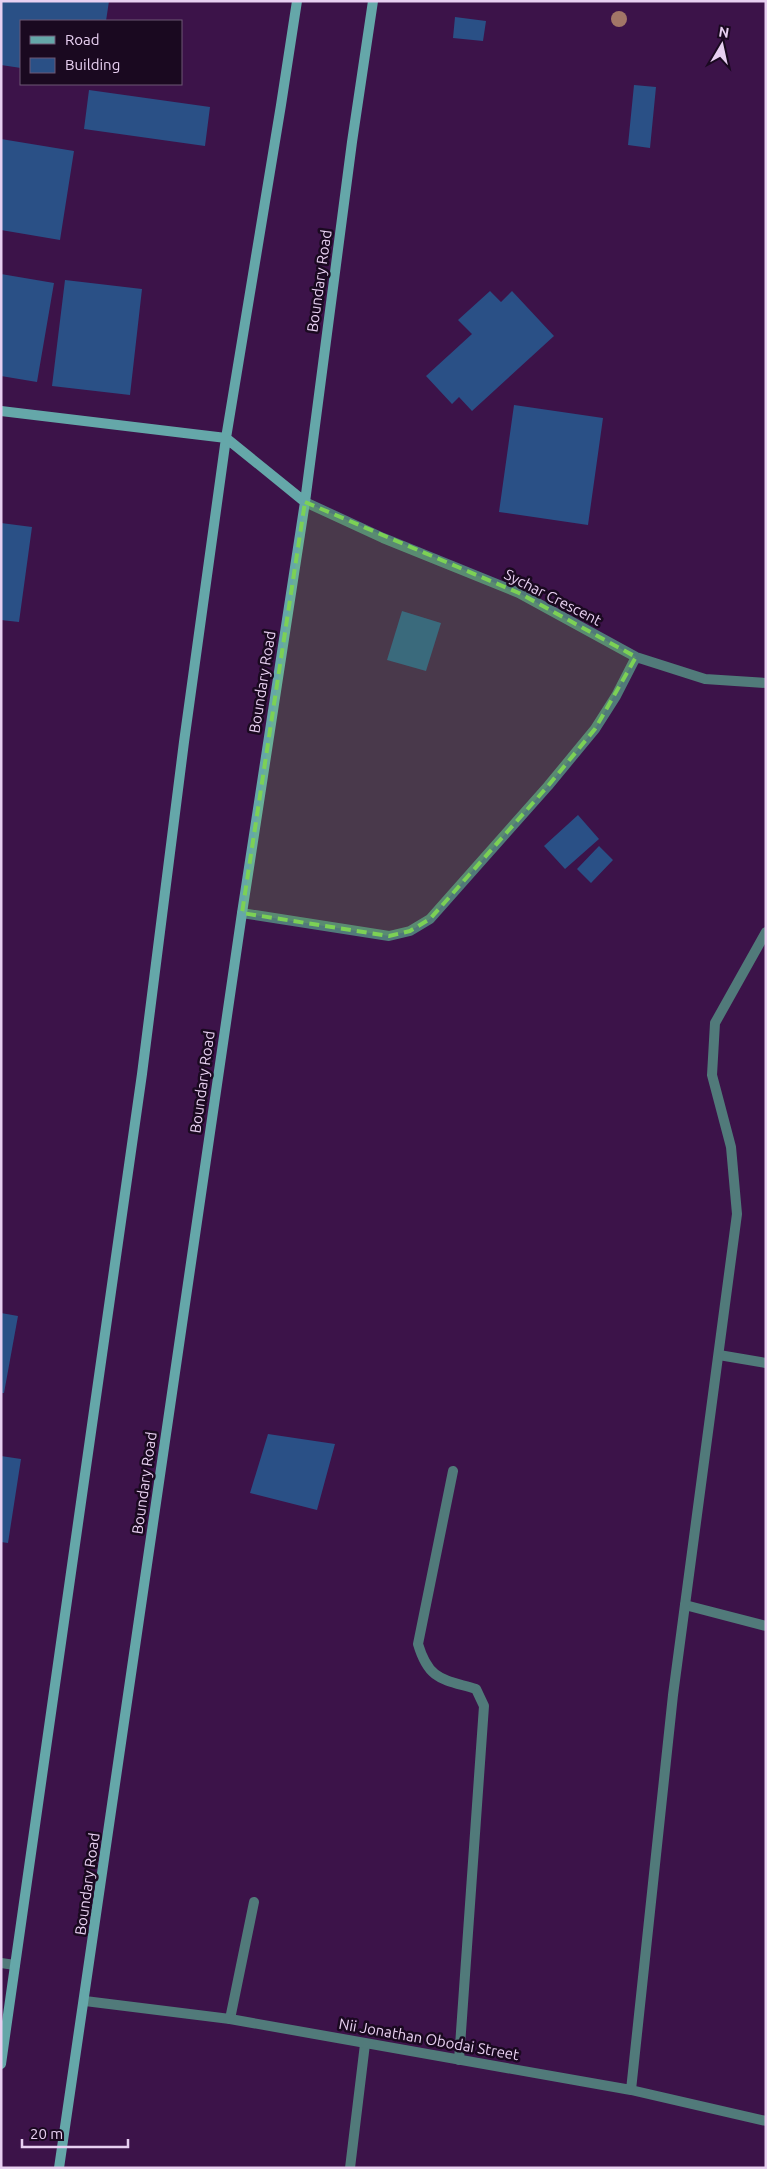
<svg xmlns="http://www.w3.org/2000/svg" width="767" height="2169" font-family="Ubuntu,sans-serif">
  <rect width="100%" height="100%" fill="#3c1349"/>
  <path fill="#2a5086" d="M 1,1 L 109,1 L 106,21 L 21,21 L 21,68 L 1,65 Z
    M 455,17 L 486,21 L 483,41 L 453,38 Z
    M 634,85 L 656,87 L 650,148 L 628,145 Z
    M 89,90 L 210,107 L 205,146 L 84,129 Z
    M 1,139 L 74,151 L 60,240 L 1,230 Z
    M 1,274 L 54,283 L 37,382 L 1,376 Z
    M 65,280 L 142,289 L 130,395 L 52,386 Z
    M 490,291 L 501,302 L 512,291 L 554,336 L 472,411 L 459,397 L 452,404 L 426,376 L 472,334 L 458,320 Z
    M 514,405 L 603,418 L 588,525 L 499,512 Z
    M 1,523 L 32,527 L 19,622 L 1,620 Z
    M 402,611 L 441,623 L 426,671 L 387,660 Z
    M 578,815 L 599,839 L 565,869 L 544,846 Z
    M 599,846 L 613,860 L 591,883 L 577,869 Z
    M 1,1313 L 18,1316 L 4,1393 L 1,1393 Z
    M 268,1434 L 335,1444 L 317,1510 L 250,1493 Z
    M 1,1456 L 21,1459 L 8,1543 L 1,1542 Z"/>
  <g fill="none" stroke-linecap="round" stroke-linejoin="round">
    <path stroke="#517a7a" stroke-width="10" d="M 719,1355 L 766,1363
      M 453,1471 L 418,1644 C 429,1681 443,1679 476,1689 L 484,1706 L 459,2060
      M 685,1605 L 766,1626
      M 1,1963 L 15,1965
      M 230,2019 L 254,1902
      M 350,2168 L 365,2044"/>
    <path stroke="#517a7a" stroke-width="10" d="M 305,502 L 383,538 L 519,593 L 636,657 L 705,679 L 766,683
      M 242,913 L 389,936 L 410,931 L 430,919 L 548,786 L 595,729 L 616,696 L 636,657
      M 85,2001 L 230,2019 L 631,2090 L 766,2121
      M 631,2090 L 673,1695 L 737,1214 L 731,1147 L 712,1075 L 715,1023 L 766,932"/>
    <path stroke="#65a7a9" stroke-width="10" d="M 1,411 L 226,438 L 305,502
      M 1,2064 L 142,1074 L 184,742 L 226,438 L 281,105 L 297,1
      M 59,2168 L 242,913 L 305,502 L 352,142 L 373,1"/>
  </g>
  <circle fill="#a27667" cx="619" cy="19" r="8"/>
  <path fill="#7cd155" fill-opacity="0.2" stroke="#7cd155" stroke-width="4" stroke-dasharray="10 6" stroke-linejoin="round" d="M 305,502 L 519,593 L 636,657 L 595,729 L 548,786 L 430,919 L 410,931 L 389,936 L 242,913 Z"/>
  <g text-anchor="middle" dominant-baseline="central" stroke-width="5" stroke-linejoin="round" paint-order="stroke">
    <g font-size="15" fill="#e8d0f1" stroke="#1a0920">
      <text transform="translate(319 281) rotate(-82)">Boundary Road</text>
      <text transform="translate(553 597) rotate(27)">Sychar Crescent</text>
      <text transform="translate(262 682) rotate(-81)">Boundary Road</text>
      <text transform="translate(202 1082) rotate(-82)">Boundary Road</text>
      <text transform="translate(144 1483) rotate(-82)">Boundary Road</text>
      <text transform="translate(87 1884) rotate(-82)">Boundary Road</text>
      <text transform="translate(429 2039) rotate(10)">Nii Jonathan Obodai Street</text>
    </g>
  </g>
  <rect width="767" height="2169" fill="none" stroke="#e8d0f1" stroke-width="5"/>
  <rect x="20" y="20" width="162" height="65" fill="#1a0920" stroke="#6c5974"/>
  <rect x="30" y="36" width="25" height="8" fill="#65a7a9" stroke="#6c5974"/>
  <text x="65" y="45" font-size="15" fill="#e8d0f1">Road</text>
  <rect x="30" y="58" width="25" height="15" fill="#2a5086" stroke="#6c5974"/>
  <text x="65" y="70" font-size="15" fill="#e8d0f1">Building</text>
  <g transform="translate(722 45) rotate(9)" stroke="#1a0920" stroke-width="4" paint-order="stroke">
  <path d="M0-4L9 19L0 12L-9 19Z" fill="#e8d0f1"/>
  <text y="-8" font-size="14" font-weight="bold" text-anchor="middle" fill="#e8d0f1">N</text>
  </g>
  <path d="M22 2139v8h106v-8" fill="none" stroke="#e8d0f1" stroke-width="2.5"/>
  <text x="30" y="2139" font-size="15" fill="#e8d0f1" stroke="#1a0920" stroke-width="4" paint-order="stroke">20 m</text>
</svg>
